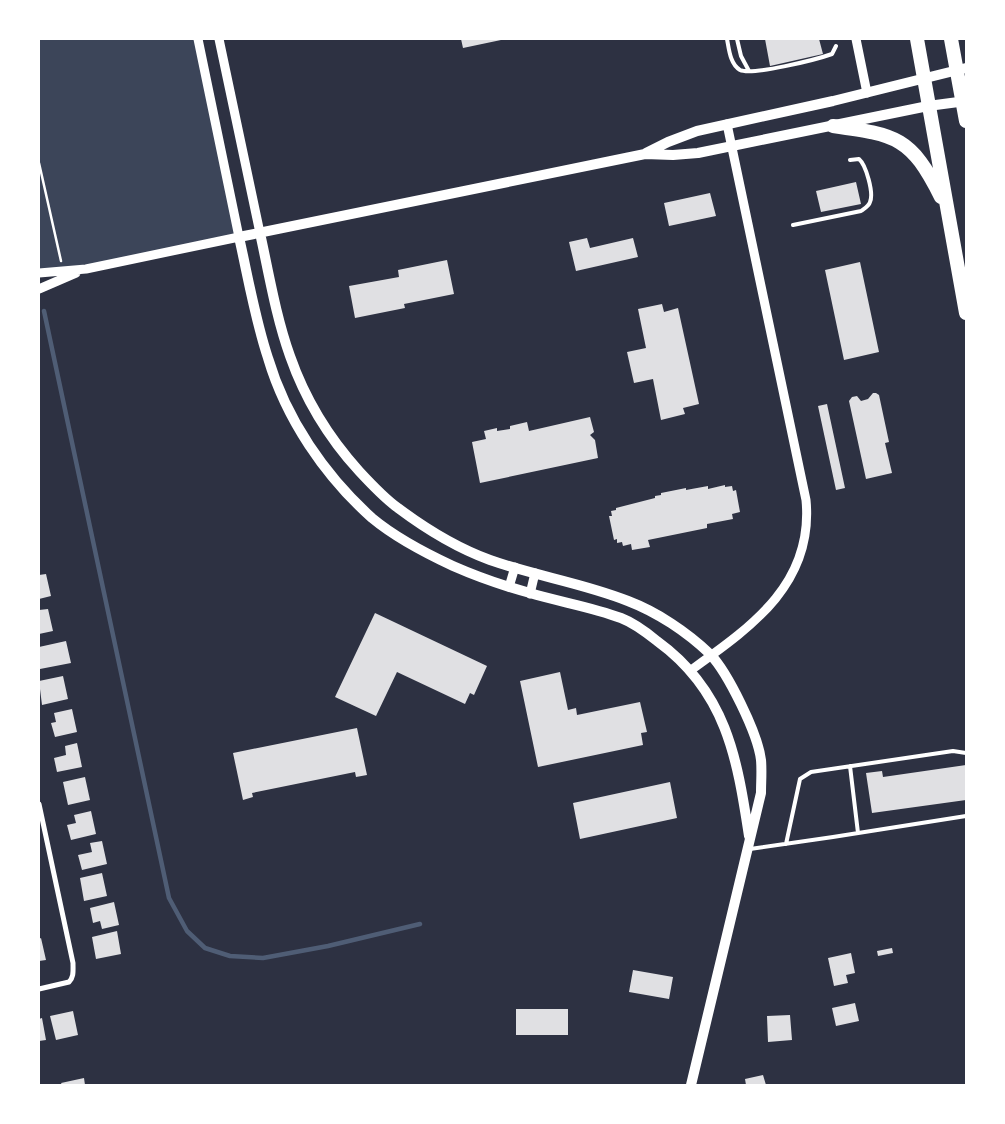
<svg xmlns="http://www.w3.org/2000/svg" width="1005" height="1124" font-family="Helvetica,sans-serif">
  <rect width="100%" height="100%" fill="#2d3142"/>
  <path fill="#3c4559" d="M 39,39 L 198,39 L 239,237 L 86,269 L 39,273 Z"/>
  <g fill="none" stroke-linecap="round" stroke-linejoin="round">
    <path stroke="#4f5d75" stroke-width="4.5" d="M 44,311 L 169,898 L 187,931 L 205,948 L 230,956 L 263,958 L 328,946 L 420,924"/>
  </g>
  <path fill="#e0e0e3" d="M 461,39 L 501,39 L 501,40 L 463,48 Z
    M 765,39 L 819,39 L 823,54 L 770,66 Z
    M 856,182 L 861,204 L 821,212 L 816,191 Z
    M 710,193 L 716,216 L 669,226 L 664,203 Z
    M 587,238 L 590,248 L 633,238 L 638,257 L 576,271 L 569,242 Z
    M 447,260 L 454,294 L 404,304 L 405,308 L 355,318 L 349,286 L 399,277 L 398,270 Z
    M 860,262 L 879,352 L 844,360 L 825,270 Z
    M 662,304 L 664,312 L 678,308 L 699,404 L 683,408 L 685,414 L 661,420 L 653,379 L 634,383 L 627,352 L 646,348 L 638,309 Z
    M 873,393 L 876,393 L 879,395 L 889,442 L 885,443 L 892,473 L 866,479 L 849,401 L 852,397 L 857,396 L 861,401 L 868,399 Z
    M 827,404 L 845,488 L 836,490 L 818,406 Z
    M 590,417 L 594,432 L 590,435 L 595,440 L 598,458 L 480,483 L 472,442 L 486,439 L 484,431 L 497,428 L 497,431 L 510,429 L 510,426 L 527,422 L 529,431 Z
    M 725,485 L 725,487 L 732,486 L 733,491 L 736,490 L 740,512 L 732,514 L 733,519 L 707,524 L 707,528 L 648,540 L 650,547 L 632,550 L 631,544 L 623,546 L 622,542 L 617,543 L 617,539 L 614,540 L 609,516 L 612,516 L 611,511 L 616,510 L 616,508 L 655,498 L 655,496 L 661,495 L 661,493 L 686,488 L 686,490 L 708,486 L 708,489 Z
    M 46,574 L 51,596 L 39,599 L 39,575 Z
    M 48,609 L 53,631 L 39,634 L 39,610 Z
    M 375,613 L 487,666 L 474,695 L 470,693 L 465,704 L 397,672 L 376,716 L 335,697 Z
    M 66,641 L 71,663 L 40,669 L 39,647 Z
    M 560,672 L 568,710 L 576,708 L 577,715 L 640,702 L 647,732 L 641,733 L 643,745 L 538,767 L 520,681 Z
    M 63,676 L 68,699 L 42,705 L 39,681 Z
    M 72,709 L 77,732 L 55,737 L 51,723 L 56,722 L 54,713 Z
    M 357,728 L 367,775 L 356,777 L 355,772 L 252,793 L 253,797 L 243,800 L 233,753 Z
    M 77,743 L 82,767 L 57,772 L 54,758 L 66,755 L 65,746 Z
    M 966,765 L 966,800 L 872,813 L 866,773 L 882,771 L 883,777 Z
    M 85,777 L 90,800 L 68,805 L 63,782 Z
    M 670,782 L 677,818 L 580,839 L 573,803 Z
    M 91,811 L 96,834 L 71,840 L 67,825 L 76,823 L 74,815 Z
    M 102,841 L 107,864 L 82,870 L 78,855 L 92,852 L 90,843 Z
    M 102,873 L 107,896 L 84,901 L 80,878 Z
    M 114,902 L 119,925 L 102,929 L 100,921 L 93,923 L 90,908 Z
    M 117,931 L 121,954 L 96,959 L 92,937 Z
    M 41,938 L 46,960 L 39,961 L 39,939 Z
    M 892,948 L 893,953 L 878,956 L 877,951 Z
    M 851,953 L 855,973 L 846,975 L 848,983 L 834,986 L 828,958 Z
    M 633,970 L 673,977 L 669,999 L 629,992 Z
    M 855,1003 L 859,1021 L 836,1026 L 832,1008 Z
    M 516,1009 L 568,1009 L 568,1035 L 516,1035 Z
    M 73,1011 L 78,1035 L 56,1040 L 50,1016 Z
    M 790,1015 L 792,1040 L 768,1042 L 767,1016 Z
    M 42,1018 L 46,1040 L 39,1041 L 39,1019 Z
    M 763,1075 L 766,1085 L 746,1085 L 745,1079 Z
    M 84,1078 L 85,1085 L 62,1085 L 61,1083 Z"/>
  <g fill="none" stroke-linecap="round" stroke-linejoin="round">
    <path stroke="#fff" stroke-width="2.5" d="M 39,163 L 61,261"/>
    <path stroke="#fff" stroke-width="4" d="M 727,39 C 729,49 730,64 740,70 C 752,76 818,59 832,54 L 836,46
      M 737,39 L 741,56 L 749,71
      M 793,225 L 861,211 C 865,208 869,206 870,202 C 874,193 866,165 859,159 L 850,160
      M 850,766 L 858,833
      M 786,844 L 800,779 L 811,772 L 953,751 L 966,753
      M 750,849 L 833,837 L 966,816"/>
    <path stroke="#fff" stroke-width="5" d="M 39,804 L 73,963 C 73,971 74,977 69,982 L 39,989"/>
    <path stroke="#fff" stroke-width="9" d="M 219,39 L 260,233
      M 856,39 L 867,93
      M 39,273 L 86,269 L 239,237 L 198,39
      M 39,289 L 76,273
      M 509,587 L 515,567
      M 530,594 L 535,573
      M 691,670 C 751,627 814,584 806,500 L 727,124"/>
    <path stroke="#fff" stroke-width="10" d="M 646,153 L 668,142 L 697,131 L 833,101 L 966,68
      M 260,233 C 269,274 276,317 290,356 C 305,399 329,438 359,471 C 371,484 384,498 398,508 C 426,529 457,548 490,560 C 535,576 583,583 628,601 C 657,612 687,632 710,654 C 728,673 758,734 761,760 C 762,771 761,782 761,793 L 691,1085
      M 749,836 C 737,757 726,691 657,641 C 646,632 634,623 621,618 C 592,607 560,602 530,593 C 504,586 478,577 453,566 C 425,553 396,538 372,518 C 325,476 286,419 268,358 C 255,319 248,277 239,237 L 645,154 L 673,155 L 698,153 L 928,106 L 966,101"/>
    <path stroke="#fff" stroke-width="14" d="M 917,39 L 966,313
      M 951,39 L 966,121
      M 833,126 C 897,135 911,137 941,197"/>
  </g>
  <rect width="1005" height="1124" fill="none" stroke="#ffffff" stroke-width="80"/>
</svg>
